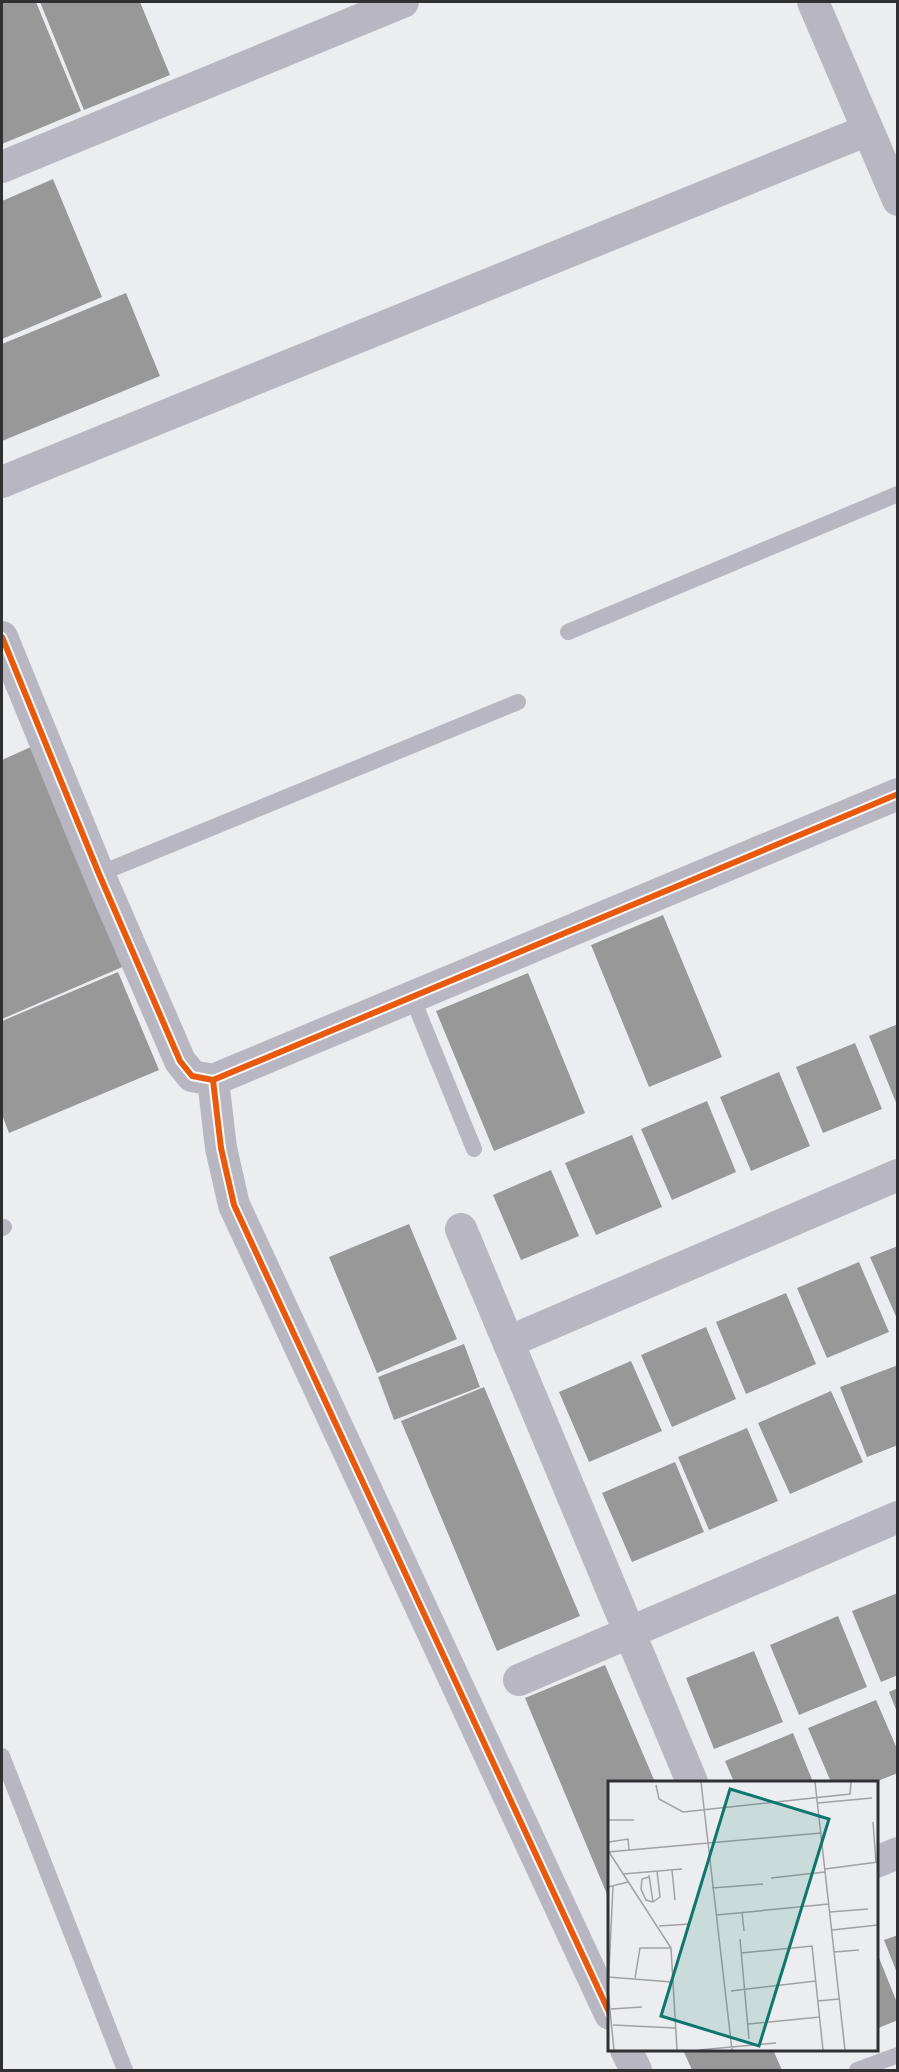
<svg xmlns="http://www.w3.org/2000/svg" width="899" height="2072" font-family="'Nunito Sans',sans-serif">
  <rect width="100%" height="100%" fill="#ebedf0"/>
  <path fill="#989899" d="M 2,2 L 36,2 L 81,111 L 2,144 Z
    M 40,2 L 140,2 L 170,75 L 84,110 Z
    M 53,179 L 102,297 L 2,339 L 2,201 Z
    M 126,293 L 160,376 L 2,441 L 2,344 Z
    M 33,746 L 127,965 L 2,1019 L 2,760 Z
    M 663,915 L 722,1057 L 649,1087 L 591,945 Z
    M 118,972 L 159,1070 L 9,1133 L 2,1115 L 2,1021 Z
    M 528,973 L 585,1113 L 494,1151 L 436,1011 Z
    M 898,1024 L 898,1105 L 897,1105 L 869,1036 Z
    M 855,1043 L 882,1109 L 823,1133 L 796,1067 Z
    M 779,1072 L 810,1146 L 751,1171 L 720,1097 Z
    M 707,1101 L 736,1172 L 672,1200 L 641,1129 Z
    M 632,1135 L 662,1207 L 596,1235 L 565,1163 Z
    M 551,1170 L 579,1236 L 521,1260 L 493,1195 Z
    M 409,1224 L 457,1339 L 377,1373 L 329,1257 Z
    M 898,1246 L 898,1321 L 870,1257 Z
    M 859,1262 L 889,1332 L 827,1358 L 797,1288 Z
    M 786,1293 L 816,1364 L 746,1394 L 716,1322 Z
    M 706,1327 L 736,1399 L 672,1427 L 641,1355 Z
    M 464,1344 L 480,1387 L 394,1420 L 378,1377 Z
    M 631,1361 L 662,1431 L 589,1462 L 559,1392 Z
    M 898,1365 L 898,1445 L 867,1457 L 840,1387 Z
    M 484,1387 L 580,1616 L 497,1651 L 401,1421 Z
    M 831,1391 L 863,1462 L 790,1494 L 758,1423 Z
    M 747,1428 L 778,1501 L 709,1530 L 678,1457 Z
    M 675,1462 L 704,1532 L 632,1562 L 602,1493 Z
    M 898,1593 L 898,1675 L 881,1682 L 852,1611 Z
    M 838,1616 L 867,1687 L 799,1715 L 770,1645 Z
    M 754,1651 L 783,1722 L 714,1749 L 686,1678 Z
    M 605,1665 L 655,1782 L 610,1782 L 609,1899 L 525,1698 Z
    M 898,1688 L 898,1712 L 897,1712 L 889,1692 Z
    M 876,1700 L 898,1751 L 898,1773 L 875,1782 L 831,1782 L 808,1728 Z
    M 793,1733 L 813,1782 L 734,1782 L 725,1761 Z
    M 898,1935 L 898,1973 L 897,1973 L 884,1940 Z
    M 877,1953 L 898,2005 L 898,2020 L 876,2029 Z
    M 683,2050 L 773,2050 L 782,2070 L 692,2070 Z"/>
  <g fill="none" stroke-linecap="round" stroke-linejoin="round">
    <path stroke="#b8b7c1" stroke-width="16" d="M 568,632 L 898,494
      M 99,874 L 518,702
      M 412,997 L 474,1149
      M 2,1228 L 4,1227
      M 2,1756 L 125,2070
      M 857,2070 L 898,2055"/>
    <path stroke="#b8b7c1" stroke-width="32" d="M 813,2 L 898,200
      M 2,167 L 403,2
      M 2,482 L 868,130
      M 2,637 L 99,874 L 180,1061 L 192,1076 L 213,1080 L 898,794
      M 213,1080 L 221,1148 L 234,1205 L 610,2014
      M 461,1229 L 692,1782
      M 508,1342 L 898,1175
      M 519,1680 L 898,1517
      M 876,1862 L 898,1853
      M 626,2050 L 636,2070"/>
    <defs>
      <path id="cycleway" d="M 2,637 L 99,874 L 180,1061 L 192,1076 L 213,1080 L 898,794
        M 213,1080 L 221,1148 L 234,1205 L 610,2014"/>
    </defs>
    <use href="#cycleway" stroke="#f8f9fe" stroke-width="10"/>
    <use href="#cycleway" stroke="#e8590c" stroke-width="6"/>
  </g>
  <g transform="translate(608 1781)">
    <rect width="270" height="270" fill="#ebedf0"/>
    <path fill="none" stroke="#a0a1a4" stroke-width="1.5" d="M 93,1 L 124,269M 207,1 L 237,269M 48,4 L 51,18 L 75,31 L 242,13 L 243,1M 210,22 L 264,17M 0,39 L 26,39M 265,41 L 268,82M 1,61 L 20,58 L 21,69M 0,71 L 213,52M 1,71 L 63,167 L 69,269M 217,88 L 270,81M 64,89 L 67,119M 15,93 L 74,88M 41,94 L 45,121M 41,96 L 34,98 L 33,108 L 38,119 L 45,121M 163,97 L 217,91M 5,105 L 0,210 L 6,269M 0,106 L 20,101M 104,107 L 155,103M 45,121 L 52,116 L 49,90M 134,131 L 136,150M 222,131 L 260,128M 109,134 L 221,123M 51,145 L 82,143M 224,149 L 270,144M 132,158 L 141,258M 226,171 L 251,169M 133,172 L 204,165 L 215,269M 0,196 L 64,201M 27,197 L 32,167 L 63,167M 123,210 L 208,200M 210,220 L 231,218M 3,228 L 34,226M 140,243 L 212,236M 5,244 L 67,247M 91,269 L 168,262"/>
    <path fill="#0f766e" fill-opacity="0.15" stroke="#0f766e" stroke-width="3" d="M 122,8 L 221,38 L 151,265 L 53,235 Z"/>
    <rect width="270" height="270" fill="none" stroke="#303032" stroke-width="3"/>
  </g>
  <rect width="899" height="2072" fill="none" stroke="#303032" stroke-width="6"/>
</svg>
